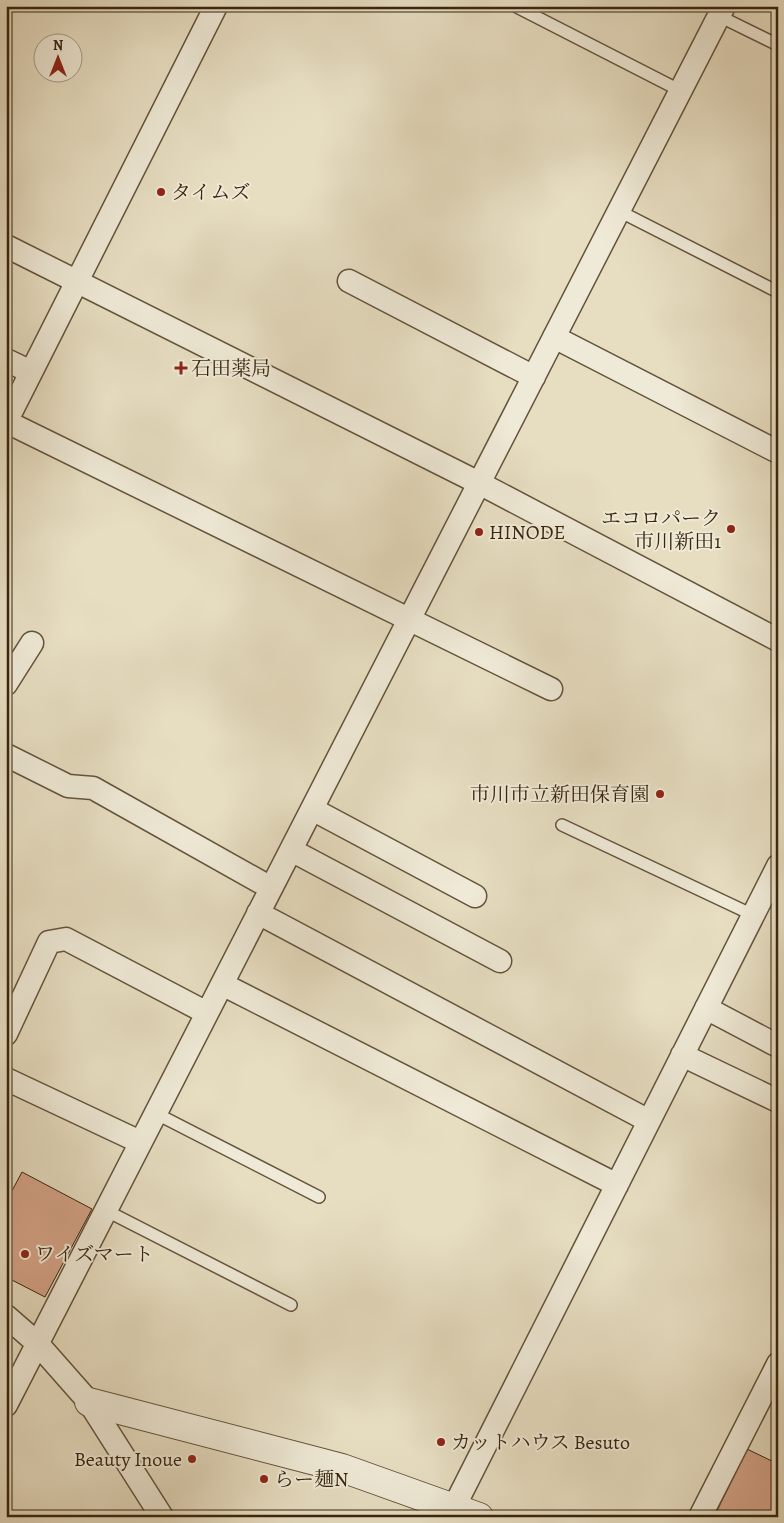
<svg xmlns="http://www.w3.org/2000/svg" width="784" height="1523" font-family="Alegreya,'Noto Serif JP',serif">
  <rect width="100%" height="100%" fill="#e7dec2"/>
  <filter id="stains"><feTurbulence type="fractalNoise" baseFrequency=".004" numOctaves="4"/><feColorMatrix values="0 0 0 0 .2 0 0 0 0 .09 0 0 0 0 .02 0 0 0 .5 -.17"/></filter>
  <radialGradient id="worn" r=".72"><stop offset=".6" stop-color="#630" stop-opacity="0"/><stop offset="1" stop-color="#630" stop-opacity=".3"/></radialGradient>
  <path fill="#d5a489" stroke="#38250f" d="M 22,1172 L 92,1209 L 45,1297 L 6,1277 L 6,1202 Z
    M 747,1449 L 778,1464 L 778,1503 L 771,1517 L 714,1517 Z"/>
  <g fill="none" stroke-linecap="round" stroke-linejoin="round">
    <defs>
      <path id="service" d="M 515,6 L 681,91
        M 719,16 L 778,45
        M 619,211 L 778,292
        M 562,825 L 753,915
        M 155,1113 L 319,1197
        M 105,1210 L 291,1305"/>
      <path id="minor" d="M 6,246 L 479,483 L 778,640
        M 349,281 L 534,377
        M 554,337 L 778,452
        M 6,360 L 31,372
        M 6,422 L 216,6
        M 7,422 L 551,689
        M 6,684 L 32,643
        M 6,755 L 68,786 L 93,788 L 271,888
        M 312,809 L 475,896
        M 291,850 L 500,961
        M 258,913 L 649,1121
        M 222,984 L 617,1185
        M 706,1008 L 778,1046
        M 6,1034 L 49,942 L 66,939 L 207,1013
        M 682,1055 L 778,1101
        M 6,1079 L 140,1142
        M 6,1316 L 37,1343 L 89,1402 L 162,1517
        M 6,1405 L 724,6
        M 449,1517 L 778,866
        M 700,1517 L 778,1364"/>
      <path id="tertiary" d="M 89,1402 L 342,1468 L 479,1517"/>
    </defs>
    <use href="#service" stroke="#64533c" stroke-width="14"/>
    <use href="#minor" stroke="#64533c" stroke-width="25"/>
    <use href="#tertiary" stroke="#64533c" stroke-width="30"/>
    <use href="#service" stroke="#efead7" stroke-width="11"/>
    <use href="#minor" stroke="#efead7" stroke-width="22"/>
    <use href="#tertiary" stroke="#efead7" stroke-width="28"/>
  </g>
  <g fill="#8f2418" stroke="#efead7" stroke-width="2">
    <circle cx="161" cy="192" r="5"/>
    <path d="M178.5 360.5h5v5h5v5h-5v5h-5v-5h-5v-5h5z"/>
    <circle cx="731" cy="529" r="5"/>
    <circle cx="479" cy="532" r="5"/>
    <circle cx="660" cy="794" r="5"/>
    <circle cx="25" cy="1254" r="5"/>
    <circle cx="441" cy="1442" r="5"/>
    <circle cx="192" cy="1459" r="5"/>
    <circle cx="264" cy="1479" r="5"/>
  </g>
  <g text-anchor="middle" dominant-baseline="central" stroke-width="4" stroke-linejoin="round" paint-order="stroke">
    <g font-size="20" fill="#38250f" stroke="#efead7" text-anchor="start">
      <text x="171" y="192">タイムズ</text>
      <text x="191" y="368">石田薬局</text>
      <text x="721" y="518" text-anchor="end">エコロパーク<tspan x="721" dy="23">市川新田1</tspan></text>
      <text x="489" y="532">HINODE</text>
      <text x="650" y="794" text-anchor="end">市川市立新田保育園</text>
      <text x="35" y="1254">ワイズマート</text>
      <text x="451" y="1442">カットハウス Besuto</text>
      <text x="182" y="1459" text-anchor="end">Beauty Inoue</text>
      <text x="274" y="1479">らー麺N</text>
    </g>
  </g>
  <rect width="784" height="1523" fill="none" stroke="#e7dec2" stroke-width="25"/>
  <rect x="8" y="8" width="769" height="1508" fill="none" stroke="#38250f" stroke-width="2.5"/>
  <rect x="12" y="12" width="759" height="1498" fill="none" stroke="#38250f"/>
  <g transform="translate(58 58)"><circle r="24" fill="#efead7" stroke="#a69b87"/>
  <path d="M0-4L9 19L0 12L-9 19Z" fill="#8f2418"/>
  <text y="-8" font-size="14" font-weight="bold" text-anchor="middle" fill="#38250f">N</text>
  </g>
  <rect width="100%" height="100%" filter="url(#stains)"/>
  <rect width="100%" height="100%" fill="url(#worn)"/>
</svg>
